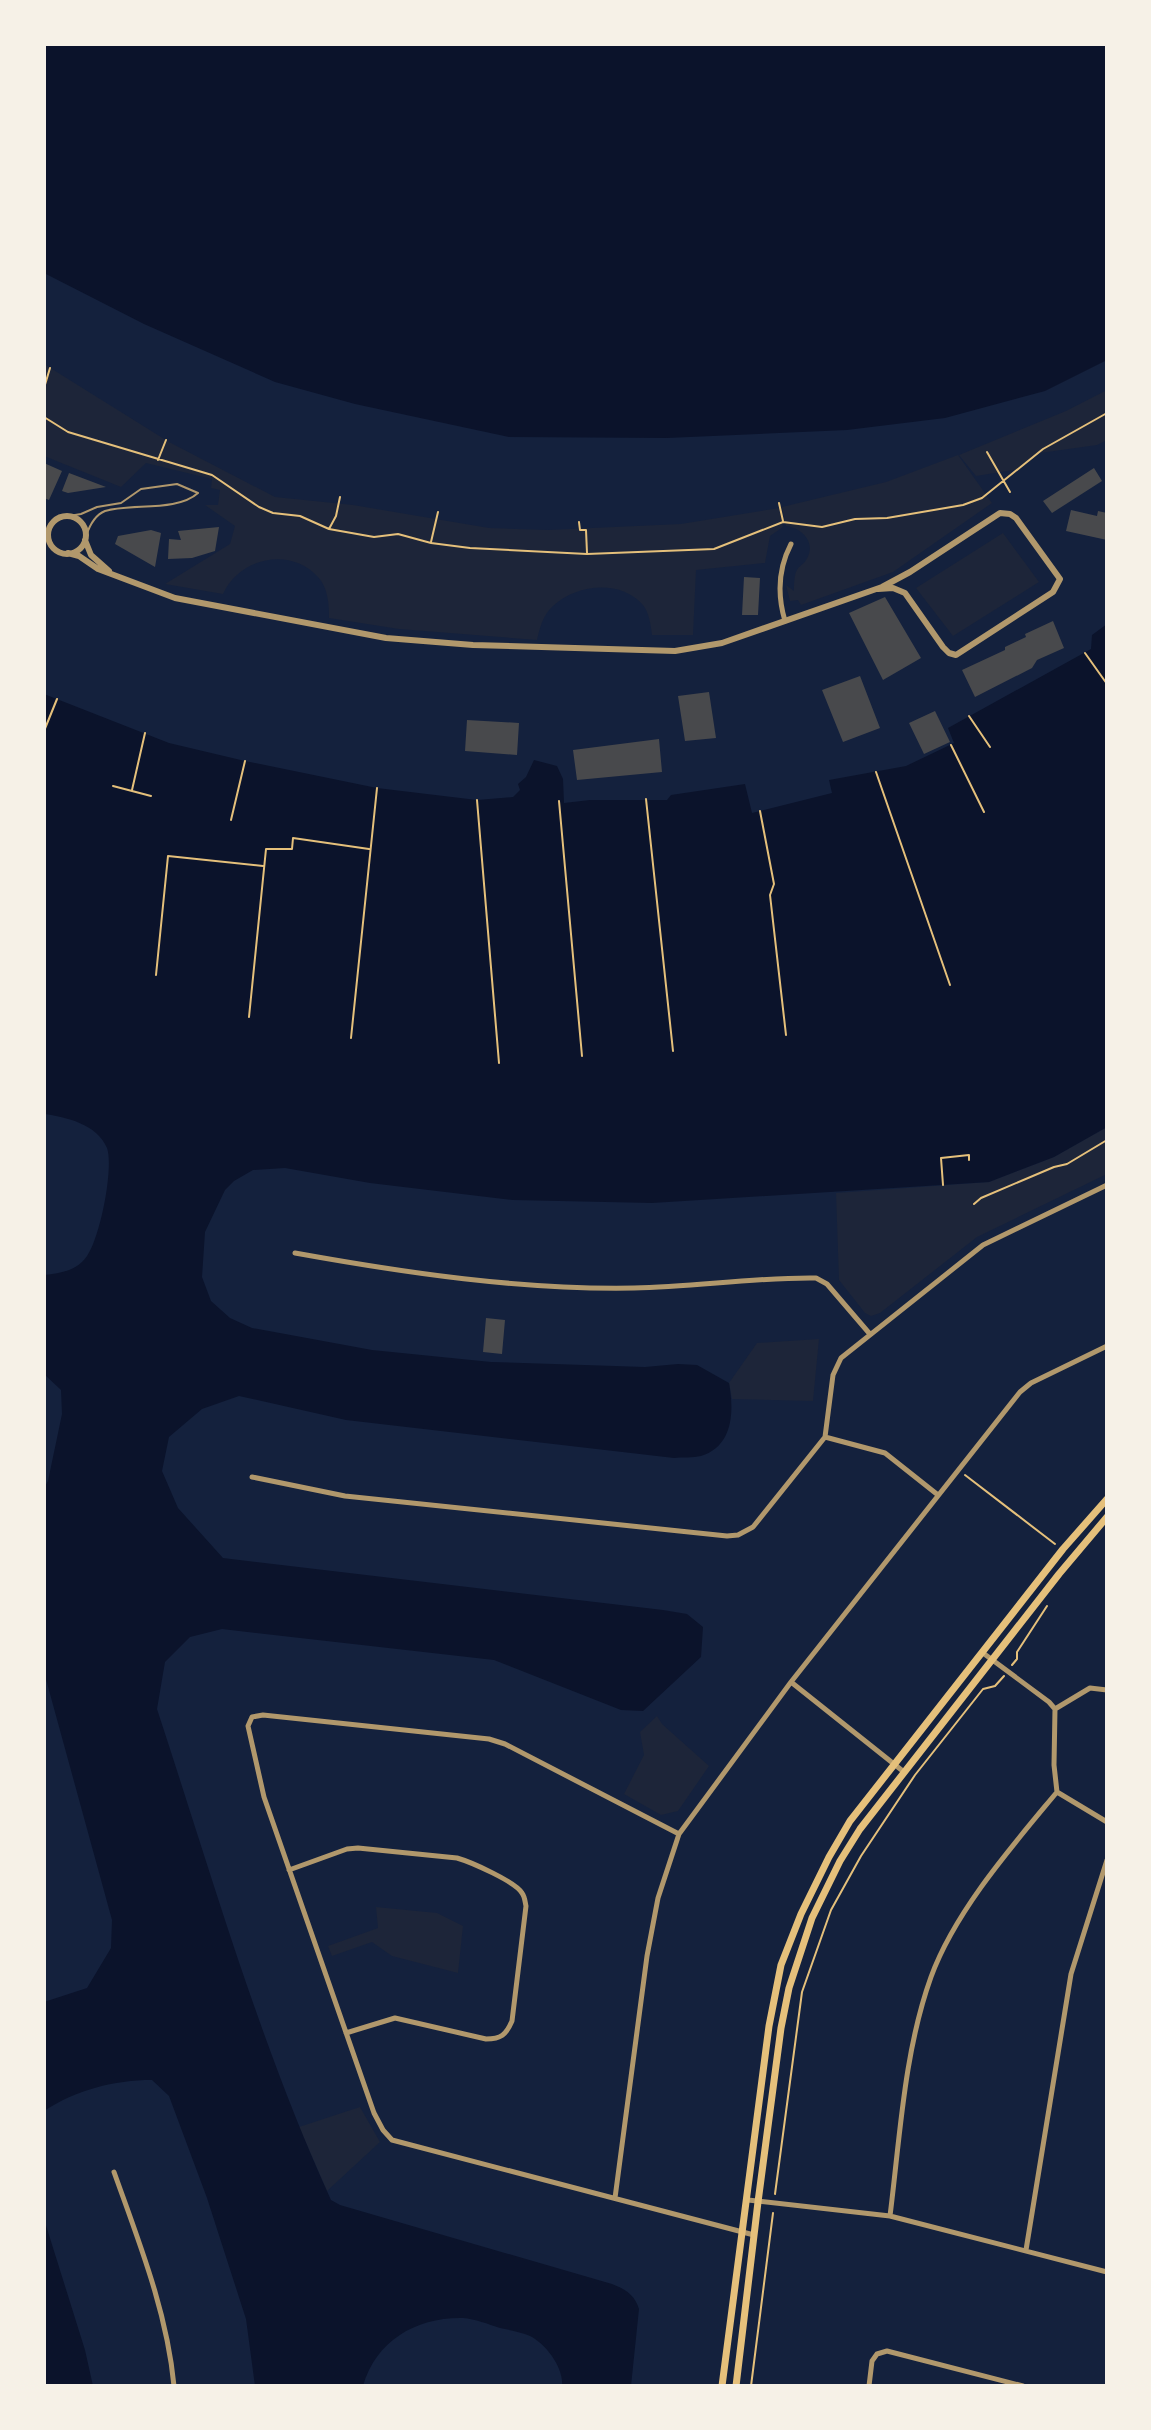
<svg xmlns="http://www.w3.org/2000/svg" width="1151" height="2430" font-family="Lato,sans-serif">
  <rect width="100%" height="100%" fill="#14213d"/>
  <path fill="#1d2539" d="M 44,364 L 169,442 L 275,497 L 353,505 L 489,528 L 548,530 L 681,524 L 779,508 L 783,527 L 770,536 L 765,563 L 696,570 L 693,635 L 652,635 C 651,626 649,612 643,605 C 621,579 576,584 553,606 C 543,615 540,627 537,640 L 399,629 L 329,618 C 329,604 328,588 318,577 C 290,546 239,558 223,594 L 165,584 L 230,544 L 235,526 L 205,505 L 218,505 L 220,490 L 211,488 L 212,479 L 146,463 L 121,487 L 44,456 Z
    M 1107,390 L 1107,440 L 1097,445 L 1040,453 L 1020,469 L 976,476 L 959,455 L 1066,411 Z
    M 958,455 L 992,503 L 893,572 L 801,605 L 798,600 L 790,601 L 786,585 L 794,591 C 794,585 794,575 797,570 C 799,566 804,564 806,560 C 817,544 803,528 786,526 L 782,507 L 886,482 Z
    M 1003,533 L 1039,582 L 953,636 L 916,588 Z
    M 1107,1127 L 1107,1174 L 977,1237 L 880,1313 L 871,1316 L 865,1313 L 839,1280 L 836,1193 L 989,1182 L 1054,1157 Z
    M 819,1339 L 813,1401 L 732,1399 L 729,1383 L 757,1343 Z
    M 657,1716 L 662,1724 L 709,1766 L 678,1811 L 661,1815 L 624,1794 L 644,1755 L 640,1732 Z
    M 376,1907 L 437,1913 L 463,1926 L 458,1973 L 392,1956 L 372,1942 L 332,1956 L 328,1946 L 378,1928 Z
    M 360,2107 L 380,2142 L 327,2191 L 299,2127 Z"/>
  <path fill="#0b132b" d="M 44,44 L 1107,44 L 1107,360 L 1045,391 L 945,418 L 847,430 L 667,438 L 509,437 L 355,404 L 275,382 L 144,324 L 44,273 Z
    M 1107,624 L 1107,1127 L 1054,1157 L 989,1182 L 652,1203 L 513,1200 L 370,1183 L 285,1168 L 253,1170 L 234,1181 L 225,1190 L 205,1232 L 202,1277 L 211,1301 L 230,1318 L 252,1328 L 372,1350 L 491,1362 L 645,1367 L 678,1364 L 697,1365 L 729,1383 C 734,1410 734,1446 701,1456 C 693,1458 682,1457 674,1458 L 346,1420 L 239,1396 L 202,1409 L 169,1437 L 162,1471 L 178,1508 L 223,1558 L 663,1610 L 687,1614 L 703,1627 L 701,1657 L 643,1711 L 621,1710 L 494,1660 L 222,1629 L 190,1637 L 165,1662 L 157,1709 C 211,1873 259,2042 331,2200 L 340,2205 L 612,2284 C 625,2289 635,2295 639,2309 L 631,2386 L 562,2386 C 564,2368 546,2344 530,2336 C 521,2332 509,2330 500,2328 C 488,2324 475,2319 463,2318 C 417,2317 376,2340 363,2386 L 255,2386 L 246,2319 L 207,2198 L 169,2096 L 152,2080 C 114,2080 76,2090 44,2111 L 44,2002 L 87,1988 L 111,1948 L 112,1920 L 44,1672 L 44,1488 L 48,1481 L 62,1414 L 61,1390 L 44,1374 L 44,1275 C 61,1273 77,1271 87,1256 C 100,1238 114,1168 107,1148 C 97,1124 66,1117 44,1114 L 44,694 L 169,743 L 245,761 L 377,788 L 477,800 L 513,797 L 520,790 L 518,784 L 526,777 L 534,760 L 557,766 L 563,779 L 564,803 L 590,800 L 667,800 L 671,795 L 745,784 L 752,813 L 832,793 L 829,780 L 906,766 L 954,743 L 948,728 L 1091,649 L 1092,635 Z
    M 44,2219 L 85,2350 L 93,2386 L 44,2386 Z"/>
  <path fill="#48494c" d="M 44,463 L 62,471 L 49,500 L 44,498 Z
    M 1094,468 L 1102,481 L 1052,513 L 1043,501 Z
    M 69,473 L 106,487 L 68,493 L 62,491 Z
    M 1071,510 L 1097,516 L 1098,511 L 1107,513 L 1107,540 L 1066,531 Z
    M 219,527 L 215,551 L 192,558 L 168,559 L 169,539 L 181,540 L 178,531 Z
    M 151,530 L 161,533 L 155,567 L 115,544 L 118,536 Z
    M 744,577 L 760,578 L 758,615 L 742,615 Z
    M 885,597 L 921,658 L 883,680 L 849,613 Z
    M 1053,621 L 1064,648 L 1037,660 L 1032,668 L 975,697 L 962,670 L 1005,650 L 1005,647 L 1026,637 L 1025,634 Z
    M 860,676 L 880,728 L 843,742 L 822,690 Z
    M 709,692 L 716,738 L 685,741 L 678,696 Z
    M 935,711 L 950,742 L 924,754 L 909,723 Z
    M 467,720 L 519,723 L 517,755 L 465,751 Z
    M 659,739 L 662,772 L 577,780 L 573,750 Z
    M 486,1318 L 505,1320 L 502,1354 L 483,1352 Z"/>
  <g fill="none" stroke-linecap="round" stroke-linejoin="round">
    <path stroke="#e5c07b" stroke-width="2" d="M 44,388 L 50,368
      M 44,417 L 68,432 L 212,475 L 259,507 L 273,513 L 300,516 L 329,529 L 374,537 L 398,534 L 431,543 L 470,548 L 587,554 L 714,549 L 783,522 L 822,527 L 855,519 L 887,518 L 963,505 L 982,498 L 1043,449 L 1107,413
      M 987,452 L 1010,492
      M 158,460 L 166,440
      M 779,503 L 783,521
      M 579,522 L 580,530 L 586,530 L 587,553
      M 329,529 L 336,516 L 340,497
      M 431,542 L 438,512
      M 1085,653 L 1107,684
      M 969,716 L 990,747
      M 44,731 L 57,699
      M 951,745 L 984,812
      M 876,772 L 950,985
      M 113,786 L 151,796
      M 132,790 L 145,733
      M 646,799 L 673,1051
      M 477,800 L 499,1063
      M 559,801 L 582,1056
      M 760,811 L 774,884 L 770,895 L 786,1035
      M 231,820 L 245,761
      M 156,975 L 168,856 L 263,866
      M 249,1017 L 266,849 L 292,849 L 293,838 L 369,849
      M 351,1038 L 377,788
      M 943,1185 L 941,1158 L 969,1155 L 969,1160
      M 974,1204 L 981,1198 L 1054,1167 L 1067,1164 L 1107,1140
      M 965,1475 L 1055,1544
      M 1012,1665 L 1017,1659 L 1017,1652 L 1047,1606
      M 775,2194 L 802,1992 L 831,1910 L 861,1856 L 915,1775 L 983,1689 L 995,1686 L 1004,1676
      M 751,2386 L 773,2213"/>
    <path stroke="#b1986c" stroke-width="2" d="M 69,516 L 81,514 L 97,507 L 121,503 L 141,489 L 177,484 L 198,493 C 177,512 131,503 105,511 C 95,515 89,527 86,536"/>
    <path stroke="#b1986c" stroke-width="5" d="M 785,621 C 777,594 778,569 791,544
      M 295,1253 C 406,1273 521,1290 634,1288 C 695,1287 756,1277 816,1278 L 827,1284 L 869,1333
      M 825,1437 L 833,1375 L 841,1358 L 983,1245 L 1107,1185
      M 825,1437 L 885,1453 L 938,1495
      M 252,1477 L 345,1496 L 727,1536 L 738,1535 L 753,1527 L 825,1437
      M 983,1653 L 1049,1702 L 1055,1709
      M 791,1682 L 904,1772
      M 1055,1709 L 1054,1765 L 1057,1792 L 1107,1822
      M 1055,1709 L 1090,1688 L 1107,1690
      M 679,1834 L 505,1744 L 489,1739 L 263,1715 L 252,1717 L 248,1726 L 264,1797 L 374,2113 L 383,2130 L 392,2140 L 754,2235
      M 289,1870 L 347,1849 L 358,1848 L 457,1858 C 471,1862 516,1882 522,1893 C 525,1897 525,1902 526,1906 L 512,2021 C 506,2035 501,2039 486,2039 L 395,2018 L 346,2033
      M 114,2172 C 139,2242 167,2312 174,2386
      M 615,2198 L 647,1956 L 658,1898 L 679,1834 L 791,1682 L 1020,1392 L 1031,1383 L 1107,1346
      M 748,2200 L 890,2216 L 1107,2272
      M 890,2216 C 900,2137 904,2052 931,1977 C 955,1911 1013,1845 1057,1792
      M 1026,2250 L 1071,1974 L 1107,1860
      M 869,2386 L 872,2361 L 877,2354 L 887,2351 L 1023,2386"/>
    <path stroke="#b1986c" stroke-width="6" d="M48 535a19 19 0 1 1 38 0a19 19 0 1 1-38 0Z
      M 85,540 L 91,555 L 109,571
      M 68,553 L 79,556 L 98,569 L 175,598 L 386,638 L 473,645 L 675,651 L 722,643 L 882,587 L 910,572 L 1000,513 L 1010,514 L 1016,518 L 1060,579 L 1053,592 L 956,655 L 949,653 L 943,647 L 905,593 L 893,588 L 878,589"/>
    <path stroke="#e5c07b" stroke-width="7" d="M 722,2386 L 769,2026 L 781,1965 L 801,1914 L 829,1857 L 850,1821 L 1063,1549 L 1107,1499
      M 736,2386 L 758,2202 L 781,2028 L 789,1988 L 812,1918 L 840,1861 L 860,1829 L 1059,1574 L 1107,1517"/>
  </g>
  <rect width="1151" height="2430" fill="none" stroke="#f6f1e7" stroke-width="92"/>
</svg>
